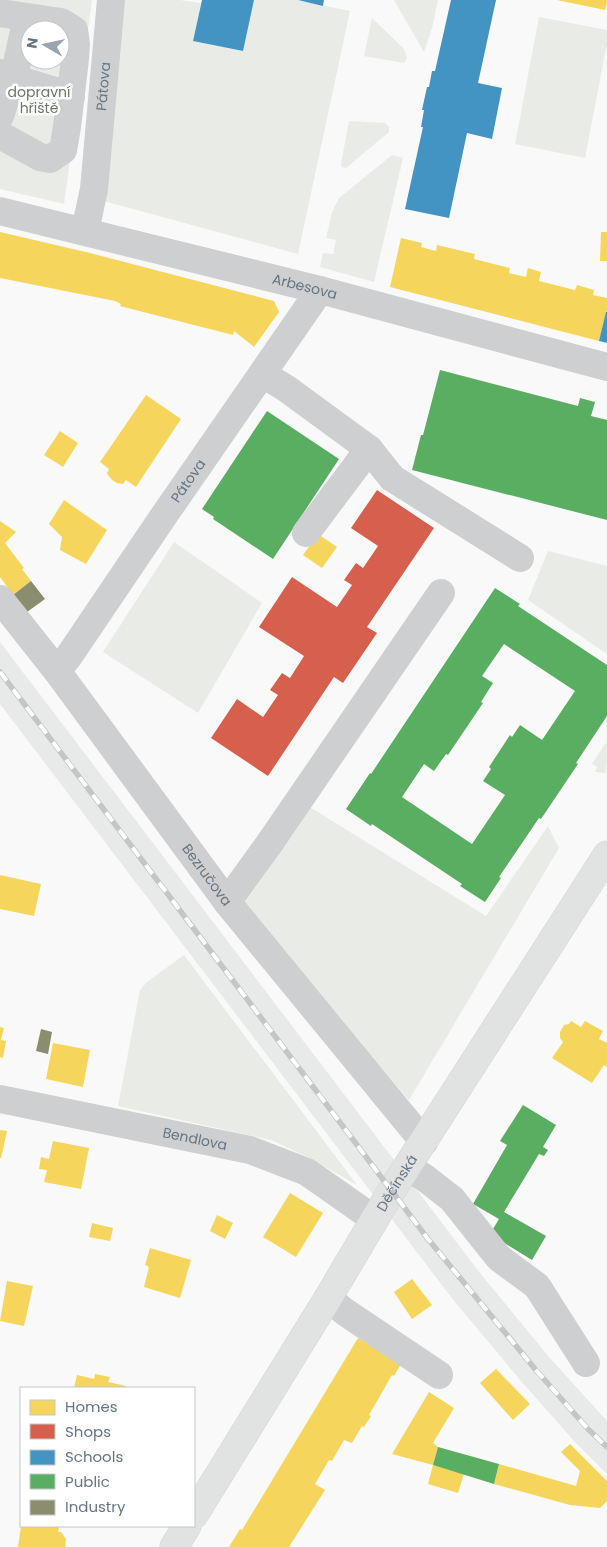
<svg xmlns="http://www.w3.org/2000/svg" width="607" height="1547" font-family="Poppins,sans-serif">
  <rect width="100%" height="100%" fill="#f9f9f9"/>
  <path fill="#e8e9e9" d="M 0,642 L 480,1273 L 549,1357 L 607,1421 L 607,1474 L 575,1442 L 521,1381 L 451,1297 L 0,704 Z"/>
  <path fill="#e8ebe6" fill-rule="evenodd" d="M 0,0 L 92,0 L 64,204 L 0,189 ZM 30,30 L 60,30 L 60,60 L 30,60 Z
    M 121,0 L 180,0 L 201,3 L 193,41 L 242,51 L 254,0 L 297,0 L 350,11 L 298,254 L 100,200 Z
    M 394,0 L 438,0 L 432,28 L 424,52 Z
    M 539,17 L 607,30 L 607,43 L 585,158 L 515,144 Z
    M 372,18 L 404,49 L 407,58 L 404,63 L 364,56 Z
    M 349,121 L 385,123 L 389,127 L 389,132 L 346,168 L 342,167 L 341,164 Z
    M 392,155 L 403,158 L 374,282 L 320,267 L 323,253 L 333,254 L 336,240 L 326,238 L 332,212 L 339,198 Z
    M 174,542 L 262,603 L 198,713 L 103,652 Z
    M 548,551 L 607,566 L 607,654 L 528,600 Z
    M 607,741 L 606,773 L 595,772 L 597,767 L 592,764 Z
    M 308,806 L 486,916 L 548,826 L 559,848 L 409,1100 L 237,905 Z
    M 184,955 L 357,1185 L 308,1157 L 271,1140 L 118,1106 L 140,990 L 147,982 Z"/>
  <path fill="#f6d55c" d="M 557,0 L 607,0 L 607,3 L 605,10 Z
    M 0,232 L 90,253 L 274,301 L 279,312 L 254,347 L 234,331 L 233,335 L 120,306 L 121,304 L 115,301 L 0,278 Z
    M 601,232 L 607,232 L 607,261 L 600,261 Z
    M 401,238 L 422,243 L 421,247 L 436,251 L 437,245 L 475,254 L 474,259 L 510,268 L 509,273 L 526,277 L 528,268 L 541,272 L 539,281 L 575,290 L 577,285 L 594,290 L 593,295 L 607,298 L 607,310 L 599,341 L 390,287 Z
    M 146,395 L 181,419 L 136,487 L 126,480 L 123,484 L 117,483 L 112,480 L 108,475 L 107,473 L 109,469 L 100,462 Z
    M 60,431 L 78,443 L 63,467 L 44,455 Z
    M 64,500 L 107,530 L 86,564 L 60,550 L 62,537 L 49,524 Z
    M 0,521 L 16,532 L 5,543 L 24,568 L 22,569 L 31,581 L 13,595 L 0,577 Z
    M 318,534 L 337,547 L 322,568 L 303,555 Z
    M 0,875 L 41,884 L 34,916 L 0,909 Z
    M 571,1021 L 581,1027 L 585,1021 L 603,1031 L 599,1039 L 607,1043 L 607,1067 L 604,1065 L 592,1083 L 552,1058 L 563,1042 L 560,1038 L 560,1032 L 564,1025 L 569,1024 Z
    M 0,1027 L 4,1028 L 1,1040 L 6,1041 L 3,1058 L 0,1057 Z
    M 53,1043 L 90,1050 L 83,1087 L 46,1079 Z
    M 0,1130 L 7,1131 L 1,1158 L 0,1158 Z
    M 53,1141 L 89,1148 L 81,1189 L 44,1182 L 47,1170 L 39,1169 L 41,1157 L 49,1159 Z
    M 290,1193 L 323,1213 L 296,1257 L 263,1237 Z
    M 217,1215 L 233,1223 L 225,1239 L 210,1231 Z
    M 92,1223 L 113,1228 L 110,1241 L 89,1237 Z
    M 150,1248 L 191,1260 L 180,1298 L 144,1287 L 149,1267 L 145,1265 Z
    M 412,1279 L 432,1305 L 412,1319 L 394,1292 Z
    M 7,1281 L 33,1286 L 24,1326 L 0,1321 Z
    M 358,1338 L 401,1364 L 394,1376 L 392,1375 L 369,1415 L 371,1416 L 364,1427 L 362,1426 L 352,1443 L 344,1440 L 332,1461 L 329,1460 L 315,1484 L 325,1490 L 289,1547 L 229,1547 L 240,1529 L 242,1530 Z
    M 496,1369 L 530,1404 L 513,1420 L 480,1383 Z
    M 95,1374 L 110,1377 L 108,1382 L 126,1386 L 125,1388 L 74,1388 L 77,1375 L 94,1379 Z
    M 429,1392 L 454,1408 L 433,1443 L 438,1447 L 433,1465 L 464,1474 L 458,1493 L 428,1484 L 433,1465 L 392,1454 Z
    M 570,1444 L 607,1481 L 607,1501 L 600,1508 L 570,1505 L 494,1484 L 499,1464 L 576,1486 L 580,1471 L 561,1452 Z
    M 21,1526 L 59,1526 L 58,1532 L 61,1532 L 66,1539 L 65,1547 L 18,1547 Z"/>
  <path fill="#d6604d" d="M 377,490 L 434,528 L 367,627 L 377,633 L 343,683 L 334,677 L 268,776 L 211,738 L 237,699 L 263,717 L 278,695 L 270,690 L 282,673 L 290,678 L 304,656 L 259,627 L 292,577 L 337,607 L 352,585 L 344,580 L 356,563 L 363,568 L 378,546 L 351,528 Z"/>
  <path fill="#4393c3" d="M 202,0 L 254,0 L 243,51 L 193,41 Z
    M 298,0 L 324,0 L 323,6 Z
    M 451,0 L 496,0 L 478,83 L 502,88 L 492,139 L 467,133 L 449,218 L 405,209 L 423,127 L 421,127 L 424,110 L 422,110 L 427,87 L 429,87 L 432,71 L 435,71 Z
    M 606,312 L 607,312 L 607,343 L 599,341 Z"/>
  <path fill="#5aae61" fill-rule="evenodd" d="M 440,370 L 578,406 L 580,398 L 595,402 L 591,416 L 607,420 L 607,520 L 412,470 L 421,435 L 423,435 Z
    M 267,411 L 339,459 L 273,559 L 213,519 L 214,517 L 202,509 Z
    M 495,588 L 520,604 L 518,606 L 607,665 L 607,716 L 576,763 L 578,764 L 541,819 L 539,818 L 499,877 L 501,878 L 485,902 L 460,886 L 462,884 L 372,824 L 371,826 L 346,809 L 370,773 L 371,774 ZM 504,644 L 575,691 L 542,740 L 520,725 L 512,737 L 510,735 L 489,767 L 491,769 L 483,781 L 505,795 L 472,844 L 402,797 L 424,764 L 434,771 L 446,754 L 448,755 L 483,703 L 481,702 L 493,683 L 482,676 Z
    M 523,1105 L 556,1125 L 543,1147 L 548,1150 L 544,1156 L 539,1154 L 504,1212 L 546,1236 L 532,1260 L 490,1234 L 499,1219 L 473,1204 L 507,1145 L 500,1141 Z
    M 438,1447 L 499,1464 L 494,1484 L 433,1465 Z"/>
  <path fill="#8c8c6e" d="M 31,581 L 45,599 L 27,612 L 13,595 Z
    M 41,1029 L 52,1032 L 48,1054 L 36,1051 Z"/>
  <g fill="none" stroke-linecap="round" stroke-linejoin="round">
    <defs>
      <g id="major">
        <path id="s6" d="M 194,1515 L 328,1298 L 392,1190 L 607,855"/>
        <path d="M 174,1547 L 187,1526"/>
      </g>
    </defs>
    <use href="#major" stroke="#d5d6d7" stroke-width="29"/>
    <g stroke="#cecfd0" stroke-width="28">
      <path d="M 0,13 L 61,22 L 74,30 L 76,44 L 75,59 L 67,127 L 63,150 L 50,159 L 40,157 L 0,135"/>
      <path d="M 0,73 L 12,78 L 71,96"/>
      <path d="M 0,116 L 16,67 L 27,18"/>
      <path id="s1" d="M 0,211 L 320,290 L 607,367"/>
      <path id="s2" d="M 85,231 L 94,189 L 111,0"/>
      <path d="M 263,374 L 287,389 L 369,449 L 392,478 L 520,558"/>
      <path d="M 306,533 L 369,449"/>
      <path id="s3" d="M 0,599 L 57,671 L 227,902 L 424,1142"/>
      <path id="s4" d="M 57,671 L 69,656 L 165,514 L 320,290"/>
      <path d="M 227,902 L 269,844 L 441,593"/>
      <path id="s5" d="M 0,1099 L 250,1150 L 307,1172 L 374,1219"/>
      <path d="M 407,1167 L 425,1178 L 452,1199 L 499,1258 L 537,1286 L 586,1363"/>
      <path d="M 328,1298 L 345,1312 L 439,1375"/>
    </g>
    <use href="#major" stroke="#e1e2e2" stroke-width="28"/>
    <defs>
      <path id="rail" d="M 0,672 L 428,1239 L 535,1369 L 588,1429 L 607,1447"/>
    </defs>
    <use href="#rail" stroke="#c3c5c6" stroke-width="5.5"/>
    <use href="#rail" stroke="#fff" stroke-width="4" stroke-dasharray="11" stroke-linecap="butt"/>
  </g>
  <g text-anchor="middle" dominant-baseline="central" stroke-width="5" stroke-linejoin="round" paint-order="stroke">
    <g font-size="14" fill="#657683" stroke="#fff">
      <text stroke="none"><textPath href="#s2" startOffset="146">Pátova</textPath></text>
      <text stroke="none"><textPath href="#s1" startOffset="314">Arbesova</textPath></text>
      <text stroke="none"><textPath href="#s4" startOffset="231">Pátova</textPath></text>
      <text stroke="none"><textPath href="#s3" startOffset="345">Bezručova</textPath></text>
      <text stroke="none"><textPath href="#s5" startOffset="199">Bendlova</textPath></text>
      <text stroke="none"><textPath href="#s6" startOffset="389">Děčínská</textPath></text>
    </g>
    <g font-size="14" fill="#687a64" stroke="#fff">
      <text x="39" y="92">dopravní<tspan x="39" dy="16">hřiště</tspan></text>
    </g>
  </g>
  <rect x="20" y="1387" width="175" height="140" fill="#ffffff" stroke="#c1c8cd"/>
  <rect x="30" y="1400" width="25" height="15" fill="#f6d55c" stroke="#c1c8cd"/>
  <text x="65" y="1412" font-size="15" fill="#657683">Homes</text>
  <rect x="30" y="1424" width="25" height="15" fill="#d6604d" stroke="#c1c8cd"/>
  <text x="65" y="1437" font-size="15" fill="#657683">Shops</text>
  <rect x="30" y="1450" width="25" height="15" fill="#4393c3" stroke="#c1c8cd"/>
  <text x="65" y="1462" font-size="15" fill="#657683">Schools</text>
  <rect x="30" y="1474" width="25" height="15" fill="#5aae61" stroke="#c1c8cd"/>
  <text x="65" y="1487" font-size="15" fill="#657683">Public</text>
  <rect x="30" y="1500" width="25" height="15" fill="#8c8c6e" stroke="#c1c8cd"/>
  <text x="65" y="1512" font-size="15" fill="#657683">Industry</text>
  <g transform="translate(45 45) rotate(279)"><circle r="24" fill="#ffffff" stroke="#c1c8cd"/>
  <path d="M0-4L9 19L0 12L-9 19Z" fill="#99a4ac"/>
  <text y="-8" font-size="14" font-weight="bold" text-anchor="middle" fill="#657683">N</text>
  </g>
</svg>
